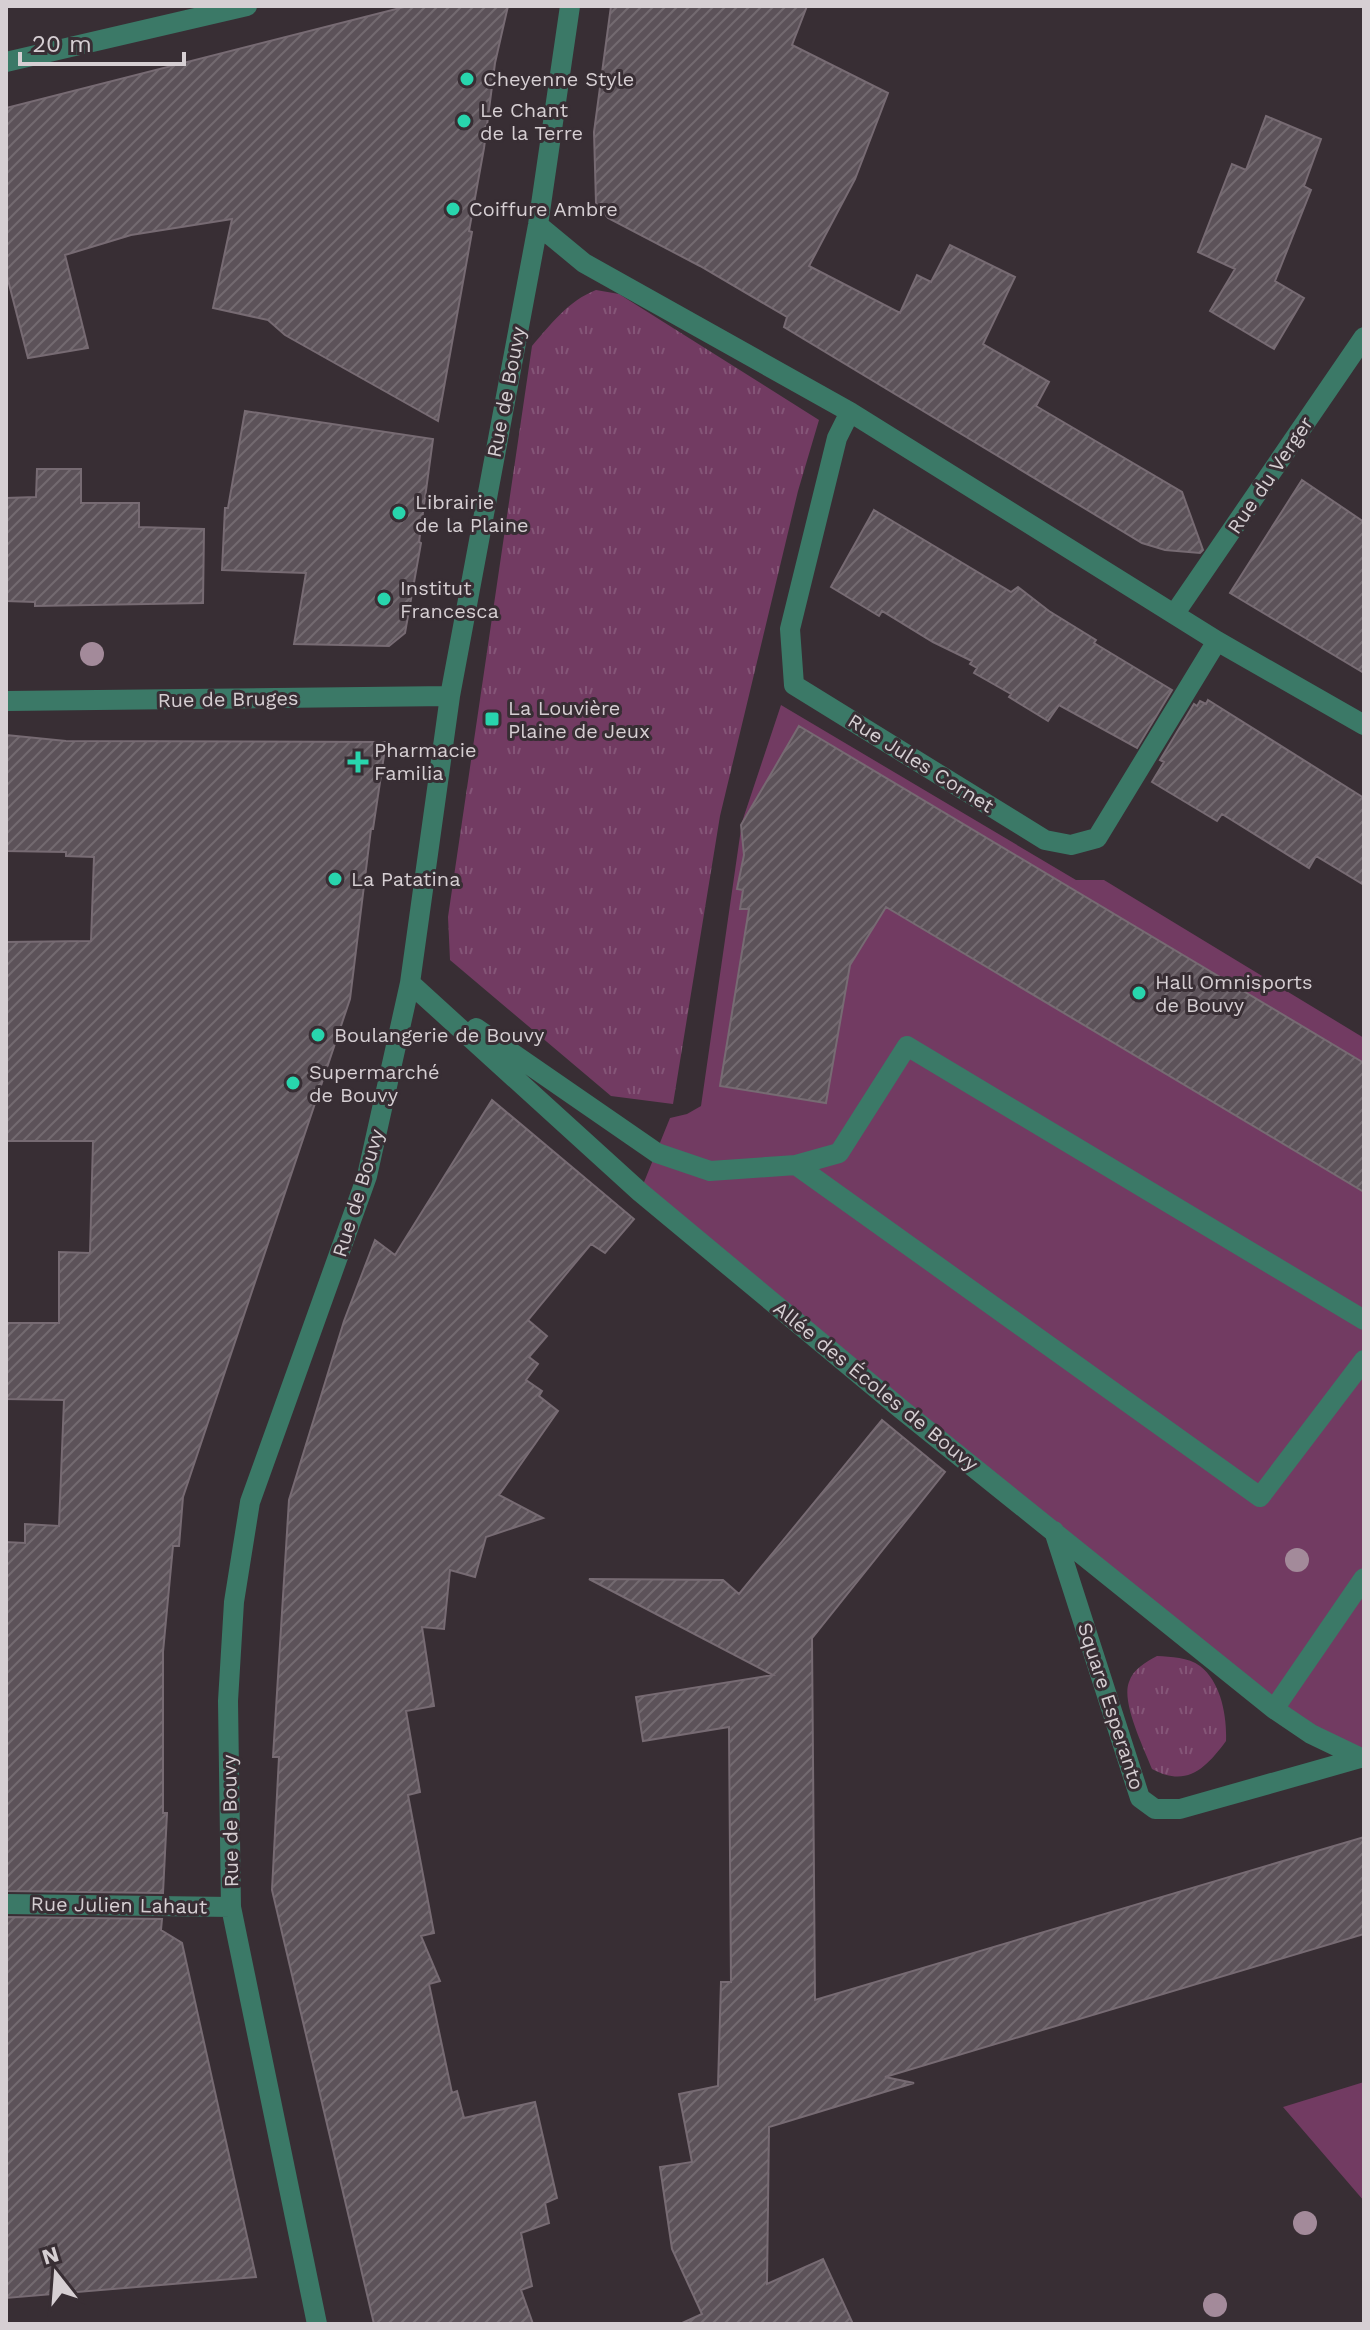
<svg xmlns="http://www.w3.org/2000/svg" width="1370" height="2330" font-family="'Work Sans',sans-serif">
  <defs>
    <pattern id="grass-tufts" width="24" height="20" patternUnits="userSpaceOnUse" patternTransform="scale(2)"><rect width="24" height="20" fill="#723b62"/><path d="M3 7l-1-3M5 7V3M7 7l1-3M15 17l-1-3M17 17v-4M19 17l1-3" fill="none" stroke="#855678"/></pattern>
    <pattern id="building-hatch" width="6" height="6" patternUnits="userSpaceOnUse" patternTransform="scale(2)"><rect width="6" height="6" fill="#5c5259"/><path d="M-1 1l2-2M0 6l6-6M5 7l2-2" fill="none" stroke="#736a70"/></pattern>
  </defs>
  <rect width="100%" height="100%" fill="#382e34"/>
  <path fill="url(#grass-tufts)" d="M 596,290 L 619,294 L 819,420 L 798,491 L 720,816 L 673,1104 L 611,1096 L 450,960 L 448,917 L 532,346 C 551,324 568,301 596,290 Z
    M 1157,1656 C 1171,1657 1188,1657 1200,1666 C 1221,1682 1227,1716 1226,1741 C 1206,1768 1187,1788 1152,1769 C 1144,1748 1121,1702 1129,1682 C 1133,1669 1146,1662 1157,1656 Z"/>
  <path fill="#723b62" d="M 781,705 L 1076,880 L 1104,880 L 1364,1038 L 1364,1757 L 1311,1734 L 640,1192 L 670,1118 L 687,1114 L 701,1106 L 742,822 Z
    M 1364,2082 L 1364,2201 L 1283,2107 Z"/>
  <path fill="url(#building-hatch)" stroke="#776b73" stroke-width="2" d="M 408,6 L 508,6 L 495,63 L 484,148 L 469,231 L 472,232 L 438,421 L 285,335 L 268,320 L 213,308 L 232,219 L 131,235 L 65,255 L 88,348 L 28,358 L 6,272 L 6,108 Z
    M 611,6 L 807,6 L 792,45 L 888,93 L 855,179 L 809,266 L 900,313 L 917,275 L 931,282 L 950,245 L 1015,277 L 983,344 L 1049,382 L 1036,406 L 1182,492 L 1203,550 L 1200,553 L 1165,550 L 1142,543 L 784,327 L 787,317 L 700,266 L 608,218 L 596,203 L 594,132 Z
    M 1266,116 L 1321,139 L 1304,186 L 1311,190 L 1275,281 L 1304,298 L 1274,349 L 1210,311 L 1235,269 L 1198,252 L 1232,164 L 1246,170 Z
    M 245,411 L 433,439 L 419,542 L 421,543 L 405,633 L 389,646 L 294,644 L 306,573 L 222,570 L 225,508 L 228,508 Z
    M 37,469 L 81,469 L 81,503 L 139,503 L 139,527 L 204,529 L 203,603 L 35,606 L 35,602 L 6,601 L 6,498 L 36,497 Z
    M 1302,480 L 1364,522 L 1364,673 L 1230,593 Z
    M 874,510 L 1011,592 L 1018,587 L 1049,611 L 1096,640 L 1094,643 L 1172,690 L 1137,748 L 1059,705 L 1048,721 L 1009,697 L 1011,694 L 974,673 L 977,668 L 970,664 L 972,661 L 933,642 L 882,611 L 879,616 L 831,587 Z
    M 1208,700 L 1364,798 L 1364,885 L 1316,856 L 1309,868 L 1222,814 L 1217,821 L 1152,782 L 1164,762 L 1160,760 L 1194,704 L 1197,706 L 1200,701 L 1206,704 Z
    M 799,726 L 1364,1063 L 1364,1192 L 886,907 L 850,965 L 826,1103 L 720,1086 L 749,909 L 740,909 L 743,890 L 737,889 L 744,855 L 741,825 Z
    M 6,735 L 66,741 L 386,742 L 373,829 L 371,829 L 350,999 L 183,1497 L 179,1546 L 173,1546 L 163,1652 L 163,1813 L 167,1813 L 163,1893 L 6,1891 L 6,1542 L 25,1543 L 25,1524 L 59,1526 L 64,1400 L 6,1399 L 6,1323 L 59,1323 L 59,1252 L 90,1253 L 93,1141 L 6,1141 L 6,942 L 91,941 L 94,857 L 66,856 L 66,852 L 6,851 Z
    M 492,1100 L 634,1219 L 605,1253 L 591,1244 L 528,1320 L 547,1336 L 529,1357 L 538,1364 L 526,1380 L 542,1391 L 539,1396 L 558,1411 L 499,1495 L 543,1518 L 486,1537 L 475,1577 L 450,1570 L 444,1629 L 422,1627 L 434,1706 L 406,1711 L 420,1792 L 408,1795 L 434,1933 L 421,1936 L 440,1981 L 429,1984 L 452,2093 L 457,2091 L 464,2118 L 535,2102 L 557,2198 L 545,2203 L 549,2223 L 521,2233 L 532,2286 L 521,2290 L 533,2324 L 374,2324 L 272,1890 L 279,1757 L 273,1757 L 289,1500 L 344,1321 L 375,1240 L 395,1255 Z
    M 882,1420 L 945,1472 L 812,1638 L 815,2000 L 1364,1837 L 1364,1934 L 885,2077 L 914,2083 L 769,2127 L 767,2284 L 823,2259 L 853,2324 L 680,2324 L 702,2314 L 672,2249 L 660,2167 L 692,2162 L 679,2094 L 718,2086 L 721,1982 L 731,1982 L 729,1727 L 643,1741 L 636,1697 L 773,1675 L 589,1579 L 723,1580 L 739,1594 Z
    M 6,1917 L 162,1919 L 161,1930 L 182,1943 L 256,2277 L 6,2298 Z"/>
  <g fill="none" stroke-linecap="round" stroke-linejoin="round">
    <path stroke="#3b7967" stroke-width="20" d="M 6,62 L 247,6
      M 538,225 L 584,263 L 850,412 L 1217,641 L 1364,725
      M 850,412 L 837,438 L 790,629 L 794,685 L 1045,840 L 1071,845 L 1097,838 L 1217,641
      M 1175,613 L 1364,337
      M 6,701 L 450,696
      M 410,983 L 640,1192 L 901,1409 L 1274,1709 L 1311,1734 L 1361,1758
      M 476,1028 L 657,1153 L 710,1171 L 796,1165 L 839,1153 L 907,1046 L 1364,1320
      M 796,1165 L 1260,1497 L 1364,1360
      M 1054,1531 L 1140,1798 L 1155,1809 L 1180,1809 L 1364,1757
      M 1274,1709 L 1364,1578
      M 6,1904 L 231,1907
      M 317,2324 L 231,1907 L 228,1701 L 234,1602 L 250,1502 L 367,1176 L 410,983 L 450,696 L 538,225 L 570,6"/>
  </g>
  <g fill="#a38a9a">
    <circle cx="92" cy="654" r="12"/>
    <circle cx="1297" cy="1560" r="12"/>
    <circle cx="1305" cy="2223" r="12"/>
    <circle cx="1215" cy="2305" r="12"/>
  </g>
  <g fill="#28d5ad" stroke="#382e34" stroke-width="3">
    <circle cx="467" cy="79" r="8"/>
    <circle cx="464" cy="121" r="8"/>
    <circle cx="453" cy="209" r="8"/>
    <circle cx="399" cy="513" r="8"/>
    <circle cx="384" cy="599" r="8"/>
    <rect x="484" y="711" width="16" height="16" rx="4"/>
    <path d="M354 750h8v8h8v8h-8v8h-8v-8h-8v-8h8z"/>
    <circle cx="335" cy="879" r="8"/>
    <circle cx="1139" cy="993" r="8"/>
    <circle cx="318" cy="1035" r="8"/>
    <circle cx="293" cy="1083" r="8"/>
  </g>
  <g text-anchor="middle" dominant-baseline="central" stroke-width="6" stroke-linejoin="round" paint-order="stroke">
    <g font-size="20" fill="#d6cfd3" stroke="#382e34" text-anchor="start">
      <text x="483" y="79">Cheyenne Style</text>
      <text x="480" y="110">Le Chant<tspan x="480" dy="23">de la Terre</tspan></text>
      <text x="469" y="209">Coiffure Ambre</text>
      <text x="415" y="502">Librairie<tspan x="415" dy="23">de la Plaine</tspan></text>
      <text x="400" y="588">Institut<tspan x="400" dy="23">Francesca</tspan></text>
      <text x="508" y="708">La Louvière<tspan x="508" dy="23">Plaine de Jeux</tspan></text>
      <text x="374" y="750">Pharmacie<tspan x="374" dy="23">Familia</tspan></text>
      <text x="351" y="879">La Patatina</text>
      <text x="1155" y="982">Hall Omnisports<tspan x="1155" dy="23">de Bouvy</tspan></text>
      <text x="334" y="1035">Boulangerie de Bouvy</text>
      <text x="309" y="1072">Supermarché<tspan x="309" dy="23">de Bouvy</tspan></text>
    </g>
    <g font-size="20" fill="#d6cfd3" stroke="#382e34">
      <text transform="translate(506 392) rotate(-79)">Rue de Bouvy</text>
      <text transform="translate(1270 475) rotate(-56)">Rue du Verger</text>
      <text transform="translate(228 699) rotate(-1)">Rue de Bruges</text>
      <text transform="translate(921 763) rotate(32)">Rue Jules Cornet</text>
      <text transform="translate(358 1193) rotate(-73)">Rue de Bouvy</text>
      <text transform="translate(876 1386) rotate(39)">Allée des Écoles de Bouvy</text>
      <text transform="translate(1111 1706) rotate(72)">Square Esperanto</text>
      <text transform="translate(230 1821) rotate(-91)">Rue de Bouvy</text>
      <text transform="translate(119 1905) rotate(1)">Rue Julien Lahaut</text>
    </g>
  </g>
  <rect width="1370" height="2330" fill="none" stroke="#d6cfd3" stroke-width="16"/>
  <g transform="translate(56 2274) rotate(343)" stroke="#382e34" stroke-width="6" paint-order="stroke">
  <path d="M0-6L14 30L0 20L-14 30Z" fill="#d6cfd3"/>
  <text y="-12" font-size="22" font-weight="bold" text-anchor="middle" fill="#d6cfd3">N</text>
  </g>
  <path d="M20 52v12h164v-12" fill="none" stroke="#d6cfd3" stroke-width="4"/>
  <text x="32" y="52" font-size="24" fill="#d6cfd3" stroke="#382e34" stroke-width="6" paint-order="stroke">20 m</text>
</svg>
